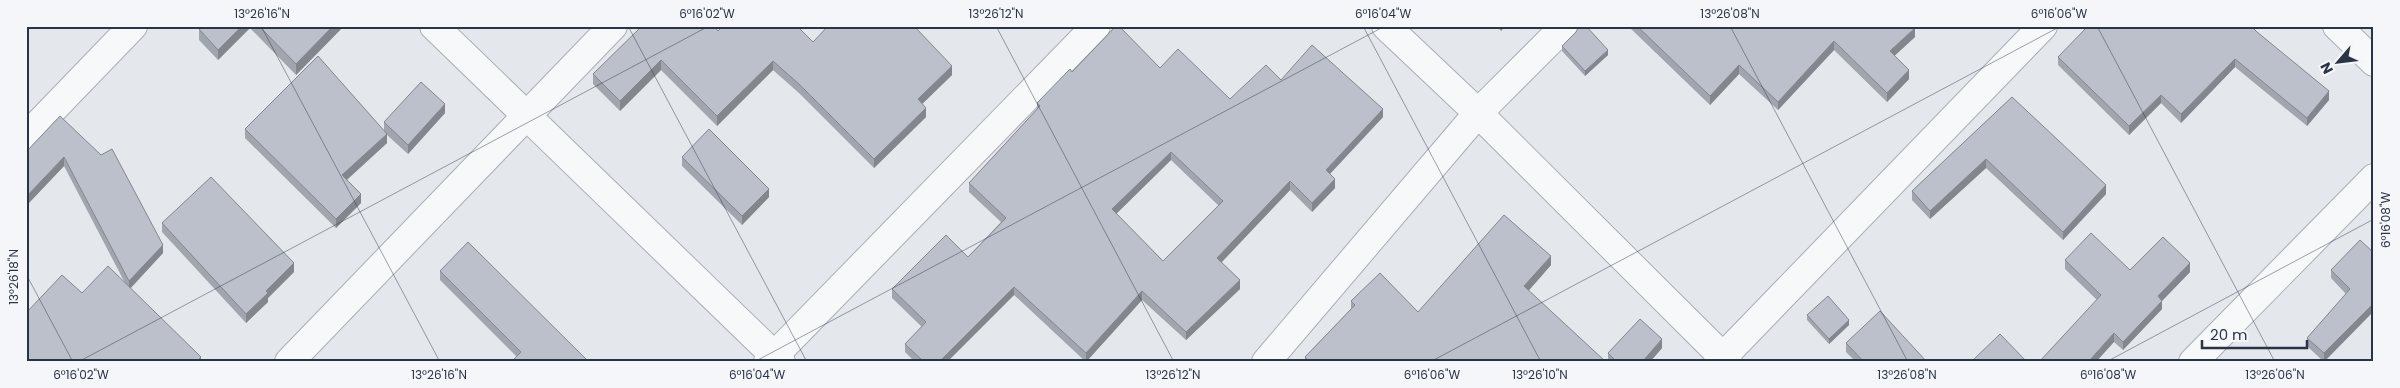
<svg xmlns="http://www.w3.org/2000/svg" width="2400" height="388" font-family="Poppins,sans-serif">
  <rect width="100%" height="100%" fill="#e4e7ec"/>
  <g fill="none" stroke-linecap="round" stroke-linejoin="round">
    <defs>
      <path id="street" d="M 434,26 L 781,362
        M 1386,26 L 1478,113 L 1728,362
        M 2337,26 L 2374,62
        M 26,137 L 133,26
        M 289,362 L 613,26
        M 768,362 L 1096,26
        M 1266,362 L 1478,113 L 1565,26
        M 1718,362 L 2043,26
        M 2193,362 L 2374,178"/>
    </defs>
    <use href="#street" stroke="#a9aeb7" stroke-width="30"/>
    <use href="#street" stroke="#f7f8fa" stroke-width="28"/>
  </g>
  <path fill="#a1a5ae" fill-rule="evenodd" d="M 202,26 L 341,26 L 341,29 L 296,75 L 250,28 L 218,60 L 199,40 L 199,29 Z
    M 1496,26 L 1505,26 L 1501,31 Z
    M 1628,26 L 1913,26 L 1915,37 L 1894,56 L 1909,79 L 1887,102 L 1834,50 L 1778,110 L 1739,74 L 1710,105 Z
    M 2251,26 L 2329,100 L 2307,126 L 2235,67 L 2181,123 L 2161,103 L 2129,135 L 2058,65 L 2058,57 Z
    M 718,31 L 952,75 L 922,104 L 926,117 L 874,168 L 800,94 L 773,70 L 717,126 L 661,70 L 620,111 L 593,84 L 593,74 Z
    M 1576,32 L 1608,55 L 1585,76 L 1562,51 L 1562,46 Z
    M 1160,68 L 1230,99 L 1281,80 L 1383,117 L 1330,174 L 1335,188 L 1312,212 L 1290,190 L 1221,263 L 1240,289 L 1186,340 L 1142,300 L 1086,362 L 1014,295 L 947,362 L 915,362 L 905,352 L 905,344 L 922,327 L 892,298 L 892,289 L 968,257 L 1001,222 L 969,192 L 969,183 L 1037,109 L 1037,103 L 1072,72 ZM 1171,160 L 1219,206 L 1163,261 L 1116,214 Z
    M 2012,97 L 2106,194 L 2063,240 L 1986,168 L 1930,219 L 1912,200 L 1912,191 Z
    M 445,113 L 408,154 L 387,135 L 387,143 L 347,180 L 361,203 L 336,228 L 245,138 L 245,129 L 384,130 L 384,122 Z
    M 60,116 L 163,253 L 130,288 L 201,362 L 125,283 L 64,166 L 26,206 L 26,152 Z
    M 682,157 L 769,197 L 742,225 L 682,166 Z
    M 162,223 L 294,272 L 268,298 L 268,302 L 246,323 L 162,232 Z
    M 2374,253 L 2324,362 L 2307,346 L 2307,338 L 2346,294 L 2331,278 L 2331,270 Z
    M 2065,260 L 2130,270 L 2190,272 L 2162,301 L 2162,309 L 2123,350 L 2114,342 L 2097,300 L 2065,269 Z
    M 1551,265 L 1528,291 L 1606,362 L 1305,362 L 1305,357 L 1351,309 L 1351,301 L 1418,312 Z
    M 440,271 L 589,362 L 516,356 L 440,280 Z
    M 1807,315 L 1849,325 L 1829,344 L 1807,320 Z
    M 1846,343 L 1927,362 L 1856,362 L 1846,352 Z
    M 1662,348 L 1650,362 L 1608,362 L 1608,353 Z"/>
  <path fill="#83868d" d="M 242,26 L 250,26 L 250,28 L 218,60 L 218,50 Z
    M 333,26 L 341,26 L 341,29 L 296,75 L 296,64 Z
    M 1501,26 L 1505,26 L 1501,31 Z
    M 1915,28 L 1915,37 L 1890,60 L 1890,51 Z
    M 1834,41 L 1834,50 L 1778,110 L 1778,102 Z
    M 1608,50 L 1608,55 L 1585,76 L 1585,71 Z
    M 2235,59 L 2235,67 L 2181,123 L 2181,114 Z
    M 661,60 L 661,70 L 620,111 L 620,101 Z
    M 773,61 L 773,70 L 717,126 L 717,116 Z
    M 1739,65 L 1739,74 L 1710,105 L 1710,96 Z
    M 952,66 L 952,75 L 918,108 L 918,99 Z
    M 1909,70 L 1909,79 L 1887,102 L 1887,93 Z
    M 2329,91 L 2329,100 L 2307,126 L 2307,118 Z
    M 2161,95 L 2161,103 L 2129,135 L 2129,126 Z
    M 445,104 L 445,113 L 408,154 L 408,145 Z
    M 926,108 L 926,117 L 874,168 L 874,159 Z
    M 1383,109 L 1383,117 L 1326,178 L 1326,170 Z
    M 387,134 L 387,143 L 342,184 L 342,175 Z
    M 1171,152 L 1171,160 L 1112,218 L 1112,209 Z
    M 64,157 L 64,166 L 26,206 L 26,197 Z
    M 1986,159 L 1986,168 L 1930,219 L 1930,211 Z
    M 1335,179 L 1335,188 L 1312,212 L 1312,203 Z
    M 1290,181 L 1290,190 L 1217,267 L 1217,258 Z
    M 2106,185 L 2106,194 L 2063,240 L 2063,232 Z
    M 769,189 L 769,197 L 742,225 L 742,216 Z
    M 361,194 L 361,203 L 336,228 L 336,219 Z
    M 163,245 L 163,253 L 129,290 L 129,281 Z
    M 1551,256 L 1551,265 L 1524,296 L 1524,286 Z
    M 294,263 L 294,272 L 268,298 L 268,302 L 246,323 L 246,314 L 266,291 Z
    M 2190,263 L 2190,272 L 2158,305 L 2158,296 Z
    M 1240,280 L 1240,289 L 1186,340 L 1186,332 Z
    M 1014,287 L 1014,295 L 947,362 L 939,362 Z
    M 1142,291 L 1142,300 L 1086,362 L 1086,353 Z
    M 2162,301 L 2162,309 L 2123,350 L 2123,342 Z
    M 2374,303 L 2374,311 L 2324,362 L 2324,353 Z
    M 1849,320 L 1849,325 L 1829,344 L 1829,339 Z
    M 2114,333 L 2114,342 L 2096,362 L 2088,362 Z
    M 1662,339 L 1662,348 L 1650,362 L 1642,362 Z
    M 201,357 L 201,362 L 196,362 Z"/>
  <path fill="#bbc0ca" stroke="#83868d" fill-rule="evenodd" d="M 202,26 L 242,26 L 218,50 L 199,29 Z
    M 259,26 L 333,26 L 296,64 Z
    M 642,26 L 714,26 L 718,31 L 723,26 L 797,26 L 813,42 L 828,26 L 914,26 L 952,66 L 918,99 L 926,108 L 874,159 L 800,85 L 773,61 L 717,116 L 661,60 L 620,101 L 593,74 Z
    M 1116,26 L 1119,26 L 1160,68 L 1178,49 L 1230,99 L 1266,65 L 1281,80 L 1312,45 L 1383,109 L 1326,170 L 1335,179 L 1312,203 L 1290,181 L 1217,258 L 1240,280 L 1186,332 L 1142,291 L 1086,353 L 1014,287 L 939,362 L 924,362 L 905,344 L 926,322 L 892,289 L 946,235 L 968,257 L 1006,218 L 969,183 L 1040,106 L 1037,103 L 1070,69 L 1072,72 ZM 1171,152 L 1223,201 L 1163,261 L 1112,209 Z
    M 1579,26 L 1586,26 L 1608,50 L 1585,71 L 1562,46 L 1576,32 Z
    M 1637,26 L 1913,26 L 1915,28 L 1890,51 L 1909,70 L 1887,93 L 1834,41 L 1778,102 L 1739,65 L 1710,96 Z
    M 2088,26 L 2251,26 L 2257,32 L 2329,91 L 2307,118 L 2235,59 L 2181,114 L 2161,95 L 2129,126 L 2058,57 Z
    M 318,56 L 387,134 L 342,175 L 361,194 L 336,219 L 245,129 Z
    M 421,82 L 445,104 L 408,145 L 384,122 Z
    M 2012,97 L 2106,185 L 2063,232 L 1986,159 L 1930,211 L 1912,191 Z
    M 60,116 L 101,155 L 112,149 L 163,245 L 129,281 L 64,157 L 26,197 L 26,152 Z
    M 709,129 L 769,189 L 742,216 L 682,157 Z
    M 211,177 L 294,263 L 266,291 L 268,293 L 246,314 L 162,223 Z
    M 1504,215 L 1551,256 L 1524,286 L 1606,362 L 1310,362 L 1305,357 L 1355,305 L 1351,301 L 1380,273 L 1418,312 Z
    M 2091,233 L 2130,270 L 2163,237 L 2190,263 L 2158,296 L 2162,301 L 2123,342 L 2114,333 L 2088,362 L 2039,362 L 2101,295 L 2065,260 Z
    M 2360,240 L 2374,253 L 2374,303 L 2324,353 L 2307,338 L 2350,289 L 2331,270 Z
    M 468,242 L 589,362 L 511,362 L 521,352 L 440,271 Z
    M 108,266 L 201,357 L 196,362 L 26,362 L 26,313 L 62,275 L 82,293 Z
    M 1828,296 L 1849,320 L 1829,339 L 1807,315 Z
    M 1880,311 L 1927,362 L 1864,362 L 1846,343 Z
    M 1640,319 L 1662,339 L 1642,362 L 1617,362 L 1608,353 Z
    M 2000,334 L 2027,362 L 1971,362 Z"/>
  <path fill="none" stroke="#2b3445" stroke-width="1" stroke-opacity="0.45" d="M 261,26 L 440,362M 628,26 L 807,362M 996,26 L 1174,362M 1363,26 L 1541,362M 1730,26 L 1908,362M 2097,26 L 2275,362M 26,30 L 34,26M 26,274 L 73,362M 78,362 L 709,26M 754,362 L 1385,26M 1430,362 L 2061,26M 2106,362 L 2374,219"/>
  <rect width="2400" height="388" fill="none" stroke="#f4f6f9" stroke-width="55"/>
  <g transform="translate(2338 62) rotate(242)" stroke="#f4f6f9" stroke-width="4" paint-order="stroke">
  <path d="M0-4L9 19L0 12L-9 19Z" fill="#2b3445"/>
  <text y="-8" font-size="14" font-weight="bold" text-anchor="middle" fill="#2b3445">N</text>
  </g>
  <path d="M2202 340v8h105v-8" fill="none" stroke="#2b3445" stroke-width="2.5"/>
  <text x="2210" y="340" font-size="15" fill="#2b3445" stroke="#f4f6f9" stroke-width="4" paint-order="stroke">20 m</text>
  <rect x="28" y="28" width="2344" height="332" fill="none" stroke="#2b3445" stroke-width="2"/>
  <g font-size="12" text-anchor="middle" fill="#2b3445">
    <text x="262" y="18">13°26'16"N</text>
    <text x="707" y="18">6°16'02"W</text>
    <text x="996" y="18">13°26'12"N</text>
    <text x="1383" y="18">6°16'04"W</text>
    <text x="1730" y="18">13°26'08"N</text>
    <text x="2059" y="18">6°16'06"W</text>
    <text transform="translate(2386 220) rotate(-90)" y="4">6°16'08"W</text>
    <text transform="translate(14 277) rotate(-90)" y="4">13°26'18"N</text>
    <text x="81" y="379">6°16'02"W</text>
    <text x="439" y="379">13°26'16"N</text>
    <text x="757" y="379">6°16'04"W</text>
    <text x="1173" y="379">13°26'12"N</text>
    <text x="1432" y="379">6°16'06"W</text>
    <text x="1540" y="379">13°26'10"N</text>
    <text x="1907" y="379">13°26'08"N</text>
    <text x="2108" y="379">6°16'08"W</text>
    <text x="2275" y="379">13°26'06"N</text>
  </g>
</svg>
